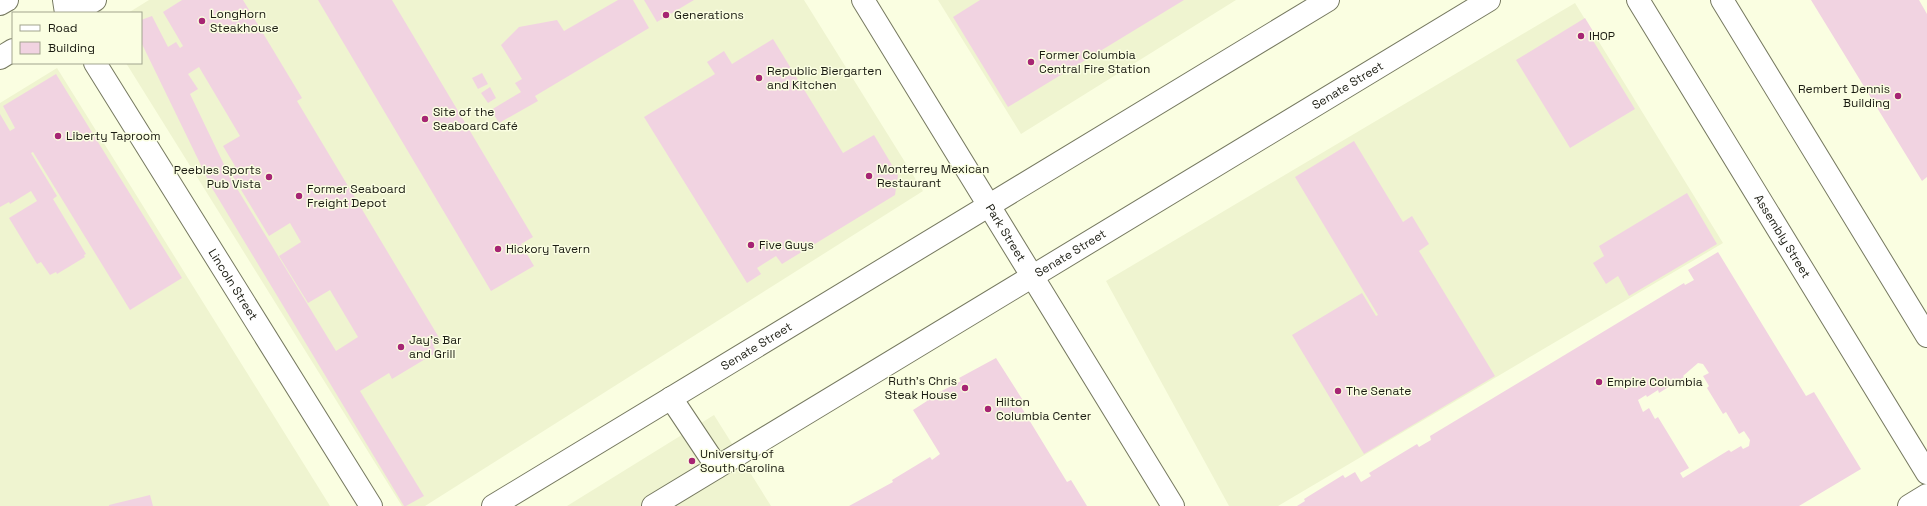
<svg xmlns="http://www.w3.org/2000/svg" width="1927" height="506" font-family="'Space Grotesk',sans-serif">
  <rect width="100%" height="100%" fill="#fafee1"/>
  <path fill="#eff4d0" d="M 149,0 L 804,0 L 923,191 L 425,506 L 402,506 L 126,63 L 141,63 L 141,13 L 128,13 Z
    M 938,0 L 1236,0 L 1021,134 Z
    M 1575,3 L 1723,243 L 1278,506 L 1229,506 L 1106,281 Z
    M 57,68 L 330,506 L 0,506 L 0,103 Z
    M 714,415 L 771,506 L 567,506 Z"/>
  <path fill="#f1d3e1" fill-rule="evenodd" d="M 182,0 L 243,0 L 302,98 L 297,101 L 441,341 L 433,346 L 437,352 L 392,379 L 389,373 L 360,391 L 424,496 L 406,506 L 404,506 L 212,188 L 141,42 L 141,20 L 152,16 L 168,47 L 176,42 L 180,48 L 183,46 L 163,12 ZM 199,67 L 240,136 L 223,146 L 235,166 L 229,170 L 269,236 L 290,223 L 301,242 L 279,256 L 308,303 L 330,290 L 358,337 L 336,351 L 230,177 L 190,94 L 198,89 L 188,74 Z
    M 318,0 L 392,0 L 533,237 L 521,244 L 534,266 L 491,291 Z
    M 618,0 L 633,0 L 649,28 L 535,96 L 538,101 L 499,123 L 491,110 L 521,92 L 515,83 L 522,79 L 501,45 L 519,27 L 557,20 L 564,31 Z
    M 644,0 L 694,0 L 657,22 Z
    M 980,0 L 1184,0 L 1008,107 L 953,17 Z
    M 1811,0 L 1919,0 L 1927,14 L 1927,177 L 1922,181 Z
    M 1585,18 L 1596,36 L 1592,39 L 1635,109 L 1570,148 L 1516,60 Z
    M 773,39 L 843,153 L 874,135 L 898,175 L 895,195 L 782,264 L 776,256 L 757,268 L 761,274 L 747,283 L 644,117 L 715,74 L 707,62 L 724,51 L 732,64 Z
    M 482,73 L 488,84 L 478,89 L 472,78 Z
    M 56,74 L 182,278 L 130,310 L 33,152 L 31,153 L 57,196 L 53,199 L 86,254 L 84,255 L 85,257 L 57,274 L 56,272 L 50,275 L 41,262 L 37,264 L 9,218 L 37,201 L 31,191 L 10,204 L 9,202 L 0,207 L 0,114 L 10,131 L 15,128 L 3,106 Z
    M 490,87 L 496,98 L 488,103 L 481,93 Z
    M 1354,141 L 1403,222 L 1412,216 L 1429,244 L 1419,251 L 1495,376 L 1364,454 L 1292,335 L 1362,293 L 1376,316 L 1378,315 L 1295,177 Z
    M 1687,193 L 1717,244 L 1629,296 L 1618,276 L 1606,284 L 1593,263 L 1604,256 L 1599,246 Z
    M 1718,252 L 1806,396 L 1814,392 L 1861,469 L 1799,506 L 1297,506 L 1305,501 L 1304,499 L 1343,475 L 1345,478 L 1355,472 L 1361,482 L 1371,476 L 1369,473 L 1417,444 L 1419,447 L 1431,440 L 1430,436 L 1684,283 L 1685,285 L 1694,280 L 1688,270 ZM 1698,363 L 1703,364 L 1709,373 L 1703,376 L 1709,386 L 1707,388 L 1723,414 L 1726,412 L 1739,434 L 1744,431 L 1750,440 L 1749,446 L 1743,449 L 1741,446 L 1731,452 L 1729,450 L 1683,478 L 1680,473 L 1689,468 L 1658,417 L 1655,419 L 1649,408 L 1643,412 L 1638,400 L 1646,395 L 1647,397 L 1658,390 L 1659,393 L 1684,377 L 1683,376 Z
    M 996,358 L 1024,402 L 1020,405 L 1067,482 L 1071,480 L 1087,506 L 849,506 L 893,482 L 892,480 L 930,457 L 932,460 L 940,454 L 913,410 L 927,401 L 926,399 L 961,381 L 959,378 Z
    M 150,495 L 153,506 L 109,506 L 109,505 Z"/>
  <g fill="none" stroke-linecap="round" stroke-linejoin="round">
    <defs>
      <g id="minor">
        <path d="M 64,0 L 66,13"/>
        <path id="s1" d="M 863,0 L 1173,506"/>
        <path id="s2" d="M 95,63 L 371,506"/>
        <path d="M 671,398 L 717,467"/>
        <path id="s3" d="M 493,506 L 1328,0"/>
        <path id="s4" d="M 653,506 L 1489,0"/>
        <path d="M 1909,506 L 1927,495"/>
      </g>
      <g id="major">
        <path id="s5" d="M 1638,0 L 1927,473"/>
        <path d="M 1722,0 L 1927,336"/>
        <path d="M 0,4 L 7,0"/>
        <path d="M 74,13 L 95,0"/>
        <path d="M 0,58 L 13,50"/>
      </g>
    </defs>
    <use href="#minor" stroke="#767960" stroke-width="24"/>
    <use href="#major" stroke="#767960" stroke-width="24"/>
    <use href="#minor" stroke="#fff" stroke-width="22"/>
    <use href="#major" stroke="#fff" stroke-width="22"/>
  </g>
  <g fill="#a62573" stroke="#fafee1" stroke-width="1.5">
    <circle cx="666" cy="15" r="4"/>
    <circle cx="202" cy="21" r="4"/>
    <circle cx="1581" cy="36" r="4"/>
    <circle cx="1031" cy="62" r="4"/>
    <circle cx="759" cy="78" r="4"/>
    <circle cx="1898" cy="96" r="4"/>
    <circle cx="425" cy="119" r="4"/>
    <circle cx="58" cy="136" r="4"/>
    <circle cx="869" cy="176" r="4"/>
    <circle cx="269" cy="177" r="4"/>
    <circle cx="299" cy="196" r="4"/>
    <circle cx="751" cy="245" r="4"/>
    <circle cx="498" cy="249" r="4"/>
    <circle cx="401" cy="347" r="4"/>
    <circle cx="1599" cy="382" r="4"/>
    <circle cx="965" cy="388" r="4"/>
    <circle cx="1338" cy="391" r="4"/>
    <circle cx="988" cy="409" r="4"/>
    <circle cx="692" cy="461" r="4"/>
  </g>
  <g text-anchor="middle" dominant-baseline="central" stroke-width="3" stroke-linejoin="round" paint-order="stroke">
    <g font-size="12" fill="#1b1c12" stroke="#fafee1" text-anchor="start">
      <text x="210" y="14">LongHorn<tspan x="210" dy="14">Steakhouse</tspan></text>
      <text x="674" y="15">Generations</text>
      <text x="1589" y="36">IHOP</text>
      <text x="1039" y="55">Former Columbia<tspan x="1039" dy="14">Central Fire Station</tspan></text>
      <text x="767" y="71">Republic Biergarten<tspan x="767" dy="14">and Kitchen</tspan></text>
      <text x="1890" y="89" text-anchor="end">Rembert Dennis<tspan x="1890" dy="14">Building</tspan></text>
      <text x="433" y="112">Site of the<tspan x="433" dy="14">Seaboard Café</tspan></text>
      <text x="66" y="136">Liberty Taproom</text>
      <text x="877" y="169">Monterrey Mexican<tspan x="877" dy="14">Restaurant</tspan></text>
      <text x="261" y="170" text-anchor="end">Peebles Sports<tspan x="261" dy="14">Pub Vista</tspan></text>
      <text x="307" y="189">Former Seaboard<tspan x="307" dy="14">Freight Depot</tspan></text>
      <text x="759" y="245">Five Guys</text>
      <text x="506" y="249">Hickory Tavern</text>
      <text x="409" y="340">Jay's Bar<tspan x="409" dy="14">and Grill</tspan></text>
      <text x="957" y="381" text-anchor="end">Ruth's Chris<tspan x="957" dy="14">Steak House</tspan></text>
      <text x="1607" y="382">Empire Columbia</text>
      <text x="1346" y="391">The Senate</text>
      <text x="996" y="402">Hilton<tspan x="996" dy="14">Columbia Center</tspan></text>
      <text x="700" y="454">University of<tspan x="700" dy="14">South Carolina</tspan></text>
    </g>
    <g font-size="12" fill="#1b1c12" stroke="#fafee1">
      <text stroke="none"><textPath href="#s4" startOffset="812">Senate Street</textPath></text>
      <text stroke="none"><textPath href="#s1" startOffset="273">Park Street</textPath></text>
      <text stroke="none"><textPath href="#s5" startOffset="277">Assembly Street</textPath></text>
      <text stroke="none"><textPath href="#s4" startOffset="488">Senate Street</textPath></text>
      <text stroke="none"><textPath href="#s2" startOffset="261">Lincoln Street</textPath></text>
      <text stroke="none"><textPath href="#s3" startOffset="308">Senate Street</textPath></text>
    </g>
  </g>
  <rect x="12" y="12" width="130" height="52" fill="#fafee1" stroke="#a1a48e"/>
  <rect x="20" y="25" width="20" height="6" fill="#ffffff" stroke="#a1a48e"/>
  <text x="48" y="32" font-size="12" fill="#1b1c12">Road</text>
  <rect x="20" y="42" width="20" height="12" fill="#f1d3e1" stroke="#a1a48e"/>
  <text x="48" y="52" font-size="12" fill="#1b1c12">Building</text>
</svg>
